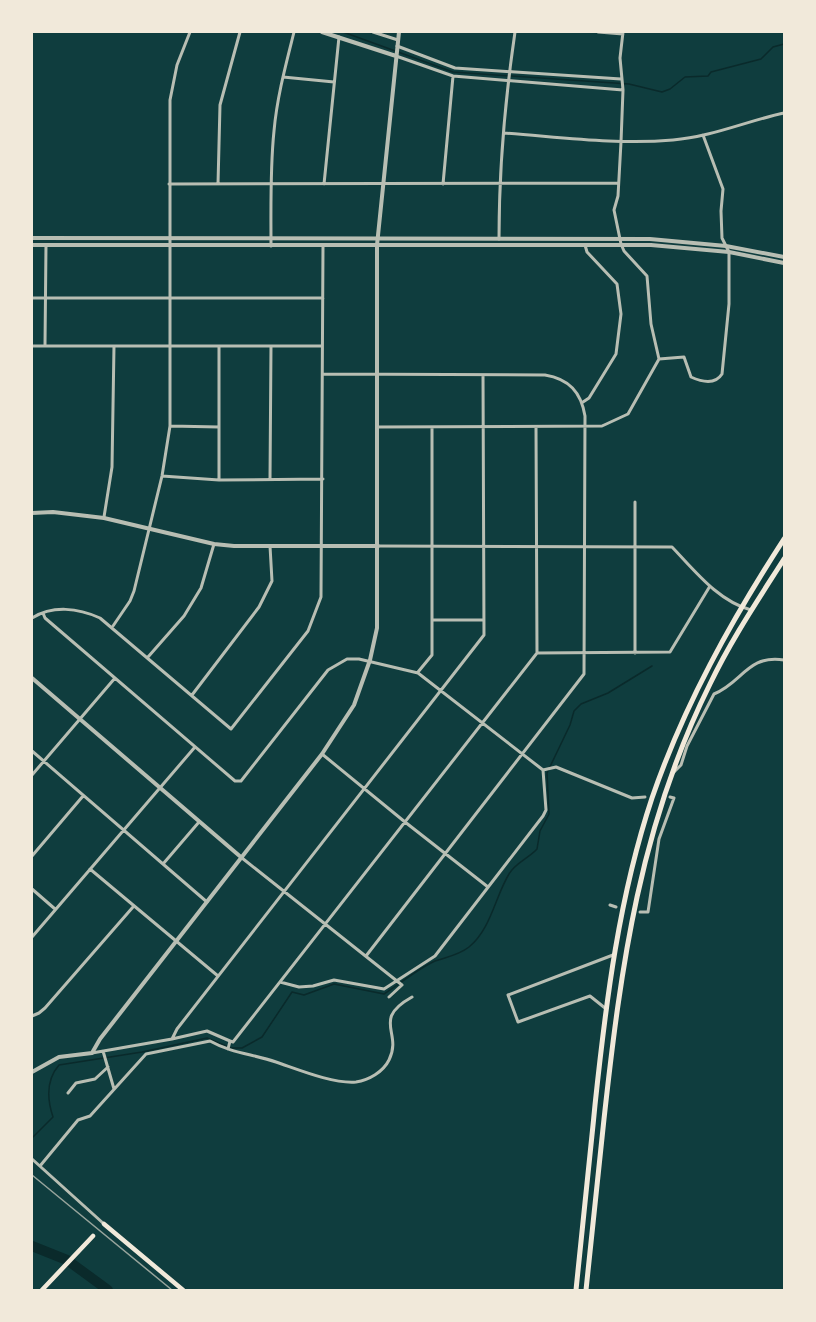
<svg xmlns="http://www.w3.org/2000/svg" width="816" height="1322" font-family="'Sofia Sans Condensed',sans-serif">
  <rect width="100%" height="100%" fill="#0f3d3e"/>
  <g fill="none" stroke-linecap="round" stroke-linejoin="round">
    <path stroke="#0a2a2b" stroke-width="1.5" d="M 343,32 L 453,72 L 629,84 L 662,92 L 670,89 L 685,77 L 708,76 L 711,72 L 761,59 L 773,47 L 784,44
      M 32,1138 L 53,1117 C 47,1099 46,1080 59,1065 L 142,1052 L 207,1038 L 231,1048 L 242,1048 L 262,1037 L 292,992 L 304,995 L 334,984 L 384,994 C 400,984 417,969 435,961 C 447,957 459,955 469,947 C 491,929 495,897 509,874 C 515,863 529,858 537,849 L 540,831 L 549,814 L 547,773 L 570,725 L 574,711 L 581,704 L 608,693 L 652,666"/>
    <path stroke="#0a2a2b" stroke-width="10" d="M 32,1246 L 67,1260 L 108,1290"/>
    <path stroke="#b8beb3" stroke-width="3" d="M 373,32 L 398,40
      M 598,32 L 623,34
      M 397,46 L 455,68 L 621,79
      M 396,56 L 453,76 L 623,90
      M 283,77 L 334,82
      M 504,133 C 560,137 617,145 673,140 C 711,137 747,121 784,113
      M 169,184 L 618,183
      M 218,184 L 220,105 L 240,32
      M 324,184 L 339,37
      M 443,184 L 453,76
      M 499,239 C 499,170 505,100 515,32
      M 271,246 C 271,207 270,169 274,131 C 277,97 286,64 294,32
      M 32,298 L 323,298
      M 45,345 L 46,245
      M 32,346 L 322,346
      M 219,346 L 219,480
      M 659,359 L 684,357 L 691,377 C 702,382 715,385 722,374 L 729,304 L 729,252 L 722,238 L 721,211 L 723,189 L 703,135
      M 323,374 L 545,375 C 569,379 581,392 585,416 L 584,674 L 366,956
      M 583,402 L 589,398 L 616,354 L 621,314 L 617,284 L 587,252 L 585,245
      M 170,426 L 219,427
      M 377,427 L 602,426 L 628,414 L 659,359 L 651,324 L 647,276 L 624,251 L 621,244 L 614,210 L 618,196 L 621,142 L 623,90 L 620,58 L 623,32
      M 162,476 L 219,480 L 323,479
      M 270,479 L 271,346
      M 104,517 L 112,467 L 114,346
      M 378,546 L 672,547 C 695,571 718,601 751,610
      M 43,613 L 45,618 L 235,781 L 241,781 L 328,670 L 347,659 L 359,659 L 418,673 L 543,770
      M 32,618 C 53,605 78,608 100,618 L 231,729 L 308,631 L 321,597 L 323,246
      M 432,620 L 484,620
      M 113,626 L 130,601 L 134,591 L 162,476 L 170,426 L 170,100 L 177,65 L 190,32
      M 537,653 L 670,652 L 710,586
      M 635,653 L 635,502
      M 148,657 L 184,616 L 201,588 L 214,544
      M 418,672 L 432,655 L 432,427
      M 192,695 L 259,607 L 272,581 L 270,546
      M 32,751 L 207,902
      M 322,754 L 405,822 L 488,887
      M 543,770 L 556,767 L 632,798 L 645,797
      M 674,772 L 681,765 L 687,746 L 714,694 C 742,683 748,654 784,660
      M 32,775 L 115,678
      M 32,856 L 83,796
      M 242,858 L 402,985 L 389,997
      M 163,864 L 199,822
      M 90,869 L 218,976
      M 32,889 L 55,909
      M 610,905 L 616,907
      M 640,912 L 648,912 L 659,839 L 674,798 L 670,797
      M 32,937 L 195,747
      M 280,982 L 299,987 L 313,986 L 334,980 L 384,989 L 435,956 L 543,816 L 546,810 L 543,770
      M 605,1008 L 590,996 L 518,1022 L 508,995 L 613,955
      M 32,1016 L 39,1013 L 45,1008 L 133,907
      M 172,1039 L 177,1029 L 484,635 L 483,375
      M 228,1049 L 230,1041 L 233,1042 L 537,653 L 536,427
      M 103,1051 L 114,1089
      M 92,1053 L 172,1039 L 207,1031 L 230,1041
      M 68,1093 L 76,1083 L 95,1079 L 108,1067
      M 32,1159 L 104,1224
      M 40,1166 L 78,1120 L 90,1116 L 146,1054 L 210,1041 C 231,1053 253,1054 276,1062 C 297,1069 333,1084 356,1082 C 369,1080 383,1072 389,1060 C 403,1032 371,1020 412,997"/>
    <path stroke="#b8beb3" stroke-width="4" d="M 322,32 L 396,56
      M 32,238 L 650,239 L 726,246 L 784,257
      M 32,245 L 651,245 L 729,252 L 784,263
      M 32,513 L 53,512 L 104,518 L 214,544 L 234,546 L 378,546
      M 32,678 L 242,858
      M 32,1072 L 59,1057 L 92,1053 L 100,1039 L 322,754 L 354,705 L 370,660 L 377,628 L 377,245 L 399,32"/>
    <path stroke="#f1e9da" stroke-width="4.5" d="M 104,1224 L 183,1290
      M 42,1290 L 93,1236"/>
    <path stroke="#f1e9da" stroke-width="5" d="M 576,1290 C 582,1229 589,1167 595,1105 C 606,1001 619,897 652,798 C 684,705 731,621 784,539
      M 586,1290 C 592,1233 598,1176 604,1119 C 621,965 640,825 710,684 C 731,640 758,600 784,559"/>
    <path stroke="#97a49c" stroke-width="1.5" d="M 32,1175 L 172,1290"/>
  </g>
  <rect width="816" height="1322" fill="none" stroke="#f1e9da" stroke-width="66"/>
</svg>
